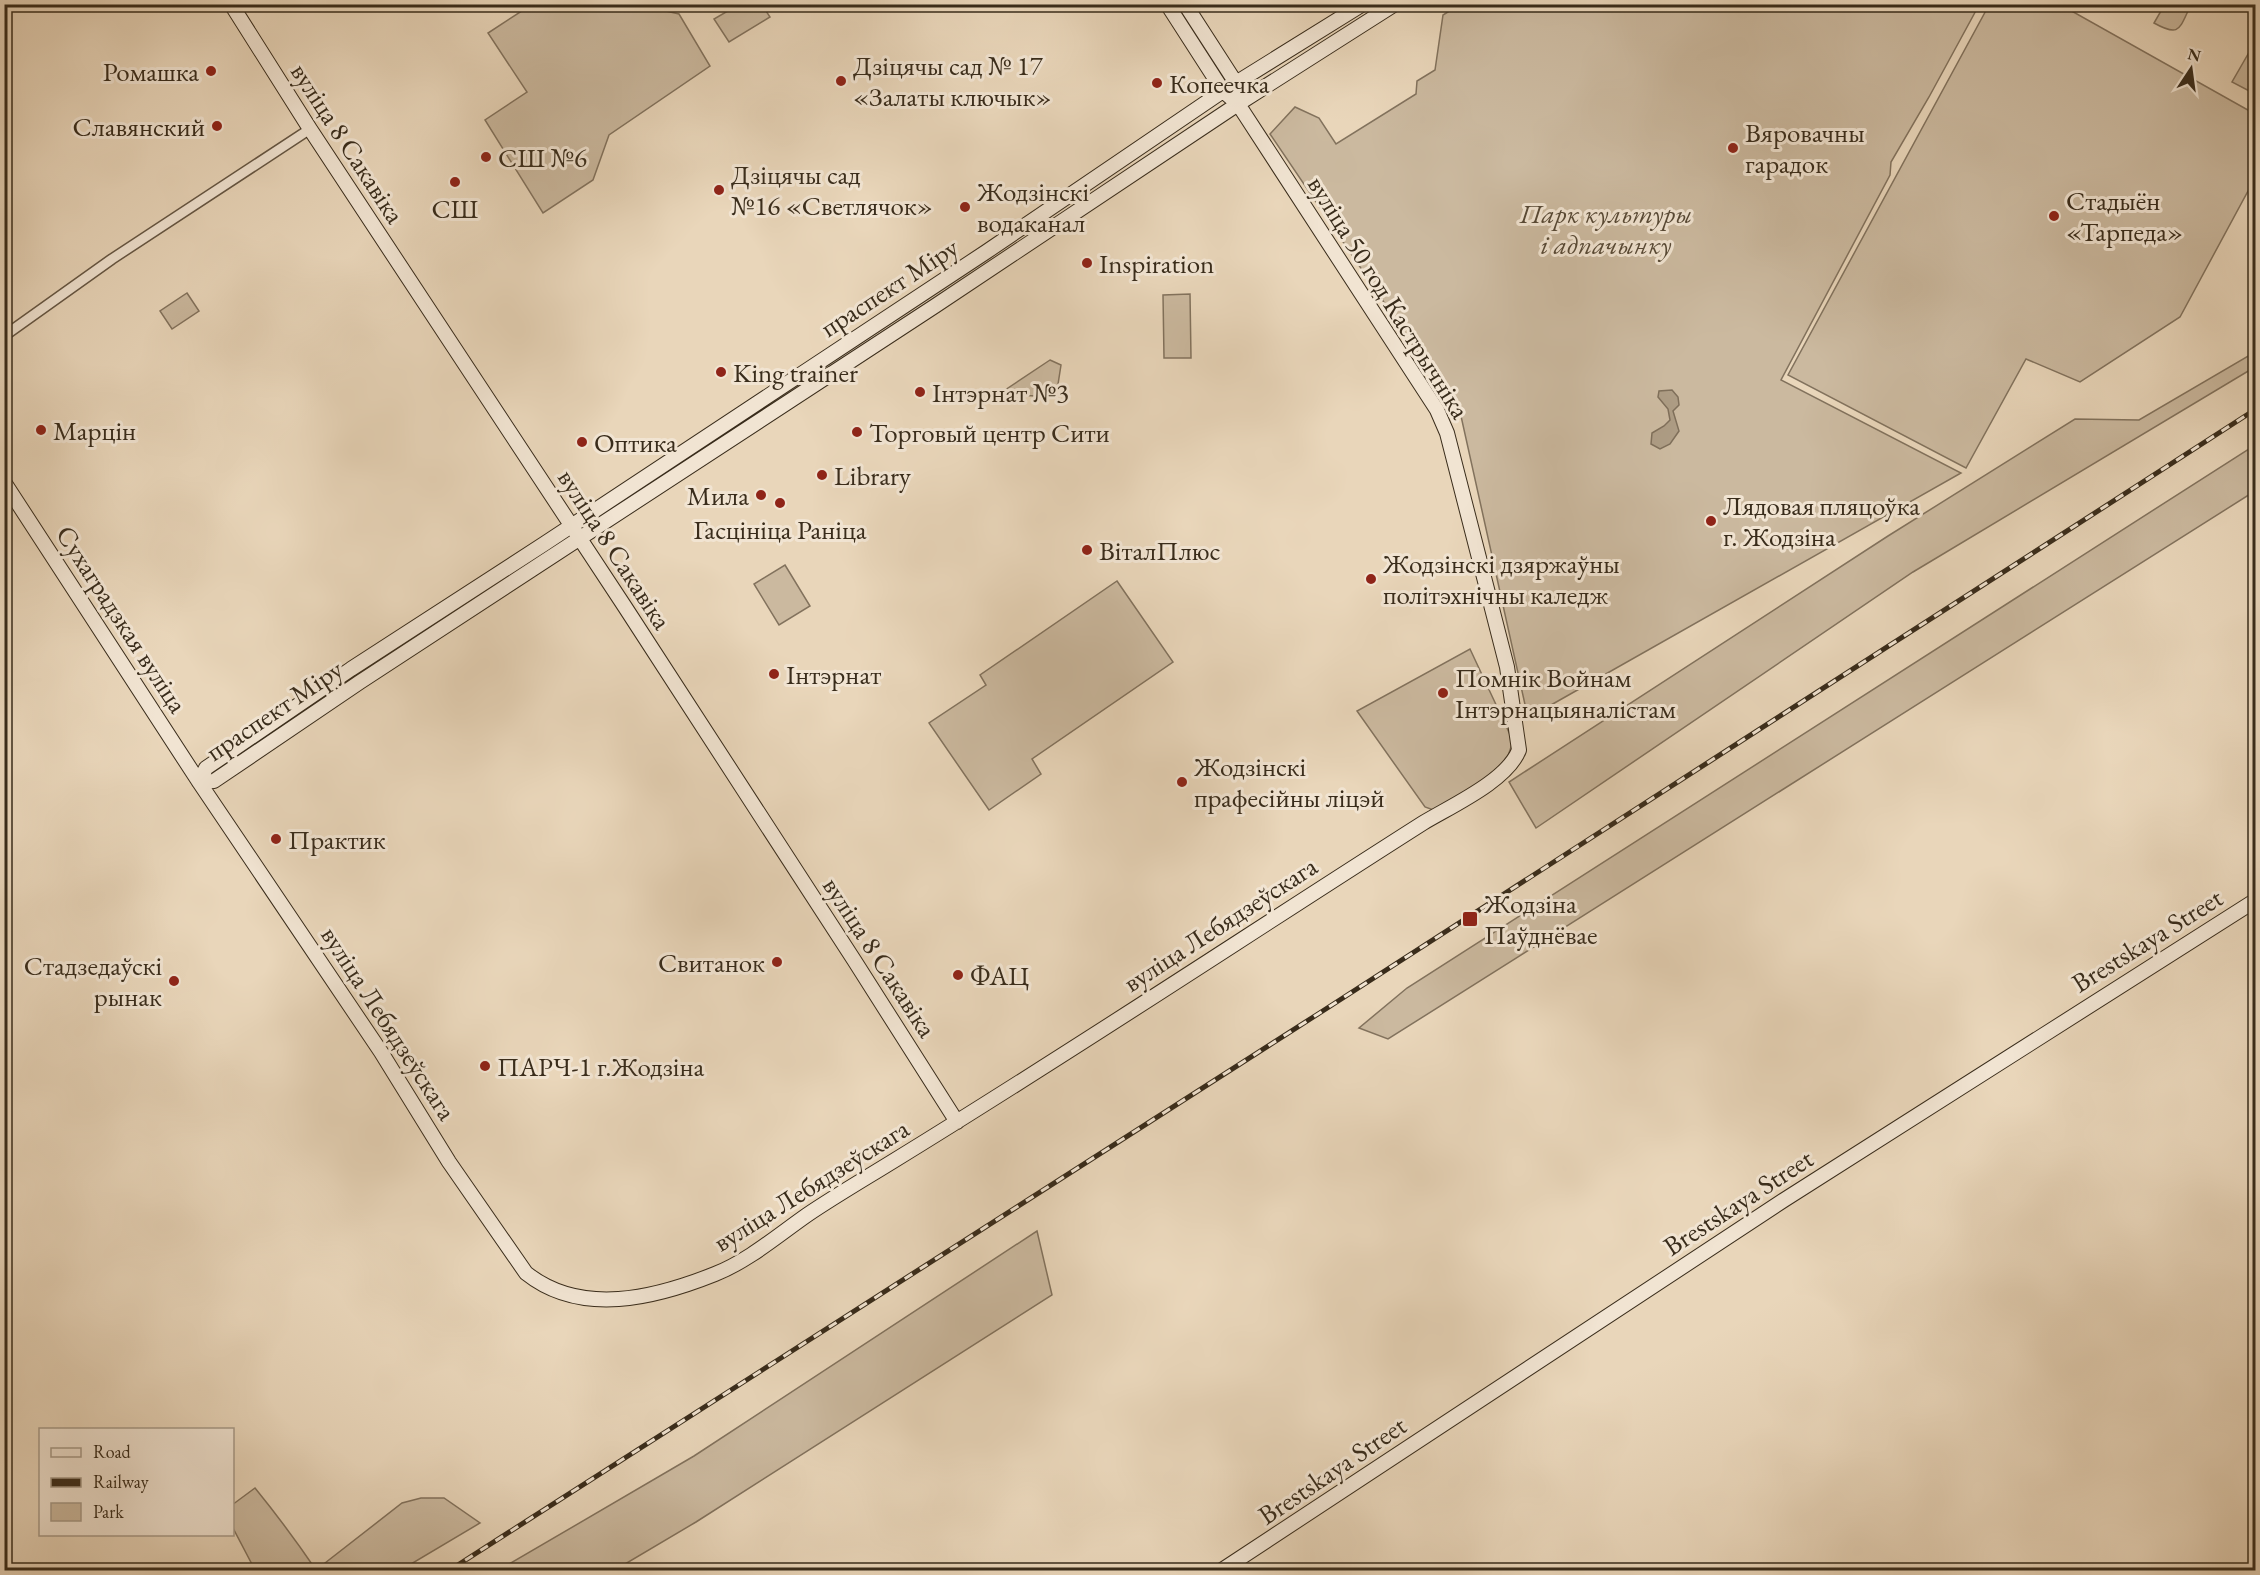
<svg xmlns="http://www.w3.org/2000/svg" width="2260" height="1575" font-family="'EB Garamond',serif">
  <rect width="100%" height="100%" fill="#e9d6ba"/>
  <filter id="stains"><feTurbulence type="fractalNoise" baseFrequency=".00333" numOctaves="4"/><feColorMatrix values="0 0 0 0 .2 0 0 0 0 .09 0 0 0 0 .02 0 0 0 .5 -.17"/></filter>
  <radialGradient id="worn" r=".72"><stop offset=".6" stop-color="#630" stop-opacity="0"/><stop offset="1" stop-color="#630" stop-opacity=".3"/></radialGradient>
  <path fill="#cbb99f" stroke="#82725d" stroke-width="1.5" d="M 2165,4 L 2191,5 C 2179,28 2181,38 2154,23 Z
    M 531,5 L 639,5 L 679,14 L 710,66 L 609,135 L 593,180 L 543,213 L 485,120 L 527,92 L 488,33 Z
    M 738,5 L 762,5 L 770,17 L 729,42 L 714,19 Z
    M 1459,5 L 1979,5 L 1929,97 L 1891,162 L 1890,175 L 1781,380 L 1961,473 L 1528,718 L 1461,416 L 1270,134 L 1295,107 L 1319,118 L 1336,144 L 1416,94 L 1417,81 L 1435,70 L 1443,15 Z
    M 1989,5 L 2061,5 L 2255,114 L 2255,178 L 2180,317 L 2080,382 L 2026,359 L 1966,468 L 1788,375 Z
    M 2255,42 L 2255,94 L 2232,82 Z
    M 187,293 L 199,311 L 172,329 L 160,311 Z
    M 1190,294 L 1191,358 L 1164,358 L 1163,295 Z
    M 2255,352 L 2255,367 L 1913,572 L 1536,828 L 1509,782 L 1888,536 L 2075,419 L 2139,420 Z
    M 1050,360 L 1061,365 L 1056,397 L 999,394 Z
    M 2255,445 L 2255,491 L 1388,1039 L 1359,1028 L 1407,988 Z
    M 785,565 L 810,606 L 779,625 L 754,584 Z
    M 1117,581 L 1173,662 L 1032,759 L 1041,774 L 989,810 L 929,723 L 986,685 L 980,675 Z
    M 1470,649 L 1513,741 L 1504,768 L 1436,811 L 1425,807 L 1357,711 Z
    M 1037,1231 L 1052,1295 L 696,1522 L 615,1570 L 499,1570 L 694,1456 Z
    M 255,1488 C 277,1515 297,1542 316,1570 L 402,1503 L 421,1498 L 444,1498 L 480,1523 L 401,1570 L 255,1570 L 233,1528 L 232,1505 Z"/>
  <path fill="#ad9c84" stroke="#7f6f5a" stroke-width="1.5" d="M 1672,390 L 1678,397 L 1679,405 L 1673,411 L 1679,431 L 1670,444 L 1660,449 L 1651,444 L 1652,433 L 1664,426 L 1670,420 L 1668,409 L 1658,397 L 1659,391 Z"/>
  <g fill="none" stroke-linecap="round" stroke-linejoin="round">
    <defs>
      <path id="street" d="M 4,336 L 112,259 L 310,129"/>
      <path id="secondary" d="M 231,4 L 310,129 L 625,607 L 854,960 L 957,1122
        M 1185,4 L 1236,83 L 1237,93
        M 4,482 L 199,782 L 381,1052 L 449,1162 L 526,1273 C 581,1317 655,1298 715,1274 C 748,1261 777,1236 807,1215 C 835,1196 866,1178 895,1160 C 1073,1051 1247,935 1423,823 C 1451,806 1507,781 1519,750 L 1507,667 L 1447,433 L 1437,410 L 1238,104 L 1223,91 L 1167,4
        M 199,782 L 214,781 L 360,682 L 935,306 L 1238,104 L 1395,4
        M 199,782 L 206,768 L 351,669 L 544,544 L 986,252 L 1223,91 L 1363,4
        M 1222,1570 L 1784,1200 L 2256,900"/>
    </defs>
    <use href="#street" stroke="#655643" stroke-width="12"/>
    <use href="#secondary" stroke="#392c1b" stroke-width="16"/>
    <use href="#street" stroke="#f1e4d2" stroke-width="9"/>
    <use href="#secondary" stroke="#f1e4d2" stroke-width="14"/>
    <defs>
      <path id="rail" d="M 450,1570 L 1318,1014 L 2256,409"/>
    </defs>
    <use href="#rail" stroke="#392c1b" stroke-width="5"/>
    <use href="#rail" stroke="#f1e4d2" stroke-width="3" stroke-dasharray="9" stroke-linecap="butt"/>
  </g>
  <g fill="#8f2418" stroke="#f1e4d2" stroke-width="2">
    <circle cx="211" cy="71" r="6"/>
    <circle cx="841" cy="81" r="6"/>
    <circle cx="1157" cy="83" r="6"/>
    <circle cx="217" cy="126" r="6"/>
    <circle cx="1733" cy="148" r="6"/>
    <circle cx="486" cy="157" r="6"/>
    <circle cx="455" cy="182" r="6"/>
    <circle cx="719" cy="190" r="6"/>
    <circle cx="965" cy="207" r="6"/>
    <circle cx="2054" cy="216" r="6"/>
    <circle cx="1087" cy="263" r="6"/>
    <circle cx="721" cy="372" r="6"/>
    <circle cx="920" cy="392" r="6"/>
    <circle cx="41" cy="430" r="6"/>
    <circle cx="857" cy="432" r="6"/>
    <circle cx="582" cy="442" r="6"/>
    <circle cx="822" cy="475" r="6"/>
    <circle cx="761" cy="495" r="6"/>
    <circle cx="780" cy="503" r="6"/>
    <circle cx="1711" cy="521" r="6"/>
    <circle cx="1087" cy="550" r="6"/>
    <circle cx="1371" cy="579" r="6"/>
    <circle cx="774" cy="674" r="6"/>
    <circle cx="1443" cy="693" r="6"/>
    <circle cx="1182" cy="782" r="6"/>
    <circle cx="276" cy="839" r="6"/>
    <rect x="1462" y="911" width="16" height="16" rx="3"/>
    <circle cx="777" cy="962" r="6"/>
    <circle cx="958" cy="975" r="6"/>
    <circle cx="174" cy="981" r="6"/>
    <circle cx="485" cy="1066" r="6"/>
  </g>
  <g text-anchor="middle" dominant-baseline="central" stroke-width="6" stroke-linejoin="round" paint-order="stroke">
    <g font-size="27" fill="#392c1b" stroke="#f1e4d2" text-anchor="start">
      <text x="853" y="65">Дзіцячы сад № 17<tspan x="853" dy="31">«Залаты ключык»</tspan></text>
      <text x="199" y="71" text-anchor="end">Ромашка</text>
      <text x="1169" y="83">Копеечка</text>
      <text x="205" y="126" text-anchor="end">Славянский</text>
      <text x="1745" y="132">Вяровачны<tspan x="1745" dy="31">гарадок</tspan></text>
      <text x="498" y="157">СШ №6</text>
      <text x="731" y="174">Дзіцячы сад<tspan x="731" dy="31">№16 «Светлячок»</tspan></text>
      <text x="977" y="191">Жодзінскі<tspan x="977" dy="31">водаканал</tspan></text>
      <text x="2066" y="200">Стадыён<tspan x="2066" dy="31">«Тарпеда»</tspan></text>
      <text x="455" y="208" text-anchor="middle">СШ</text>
      <text x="1099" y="263">Inspiration</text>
      <text x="733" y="372">King trainer</text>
      <text x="932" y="392">Інтэрнат №3</text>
      <text x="53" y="430">Марцін</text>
      <text x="869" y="432">Торговый центр Сити</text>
      <text x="594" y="442">Оптика</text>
      <text x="834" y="475">Library</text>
      <text x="749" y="495" text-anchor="end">Мила</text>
      <text x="1723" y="505">Лядовая пляцоўка<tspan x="1723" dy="31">г. Жодзіна</tspan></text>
      <text x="780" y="529" text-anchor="middle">Гасцініца Раніца</text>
      <text x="1099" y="550">ВіталПлюс</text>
      <text x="1383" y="563">Жодзінскі дзяржаўны<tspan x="1383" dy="31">політэхнічны каледж</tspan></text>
      <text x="786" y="674">Інтэрнат</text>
      <text x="1455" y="677">Помнік Войнам<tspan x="1455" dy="31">Інтэрнацыяналістам</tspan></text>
      <text x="1194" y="766">Жодзінскі<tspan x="1194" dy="31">прафесійны ліцэй</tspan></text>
      <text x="288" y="839">Практик</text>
      <text x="1484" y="903">Жодзіна<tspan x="1484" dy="31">Паўднёвае</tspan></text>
      <text x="765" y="962" text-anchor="end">Свитанок</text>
      <text x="162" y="965" text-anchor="end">Стадзедаўскі<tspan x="162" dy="31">рынак</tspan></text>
      <text x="970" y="975">ФАЦ</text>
      <text x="497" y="1066">ПАРЧ-1 г.Жодзіна</text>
    </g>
    <g font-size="27" fill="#392c1b" stroke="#f1e4d2">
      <text transform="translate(348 143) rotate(57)">вуліца 8 Сакавіка</text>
      <text transform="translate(889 287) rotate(-33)">праспект Міру</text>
      <text transform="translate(1389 297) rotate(58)">вуліца 50 год Кастрычніка</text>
      <text transform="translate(615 549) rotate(57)">вуліца 8 Сакавіка</text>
      <text transform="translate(122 619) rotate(57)">Сухаградзкая вуліца</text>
      <text transform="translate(274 710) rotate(-34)">праспект Міру</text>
      <text transform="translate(1220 924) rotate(-33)">вуліца Лебядзеўскага</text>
      <text transform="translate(2147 940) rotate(-32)">Brestskaya Street</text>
      <text transform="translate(880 957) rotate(57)">вуліца 8 Сакавіка</text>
      <text transform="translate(389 1023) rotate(57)">вуліца Лебядзеўскага</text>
      <text transform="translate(811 1185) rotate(-32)">вуліца Лебядзеўскага</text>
      <text transform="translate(1738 1202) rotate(-33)">Brestskaya Street</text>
      <text transform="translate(1332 1470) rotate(-34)">Brestskaya Street</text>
    </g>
    <g font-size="27" font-style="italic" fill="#564835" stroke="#f1e4d2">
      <text x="1606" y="213">Парк культуры<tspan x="1606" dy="31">і адпачынку</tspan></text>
    </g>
  </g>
  <rect width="2260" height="1575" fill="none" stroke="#e9d6ba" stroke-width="24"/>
  <rect x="6" y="6" width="2248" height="1563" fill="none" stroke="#392c1b" stroke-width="3"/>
  <rect x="12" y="12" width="2236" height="1551" fill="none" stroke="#392c1b" stroke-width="1.5"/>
  <rect x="39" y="1428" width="195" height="108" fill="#f1e4d2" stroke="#a79a89" stroke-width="1.5"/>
  <rect x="51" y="1448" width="30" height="9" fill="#f1e4d2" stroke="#a79a89" stroke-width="1.5"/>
  <text x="93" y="1458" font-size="18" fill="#392c1b">Road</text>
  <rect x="51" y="1478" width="30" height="9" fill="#392c1b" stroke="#a79a89" stroke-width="1.5"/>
  <text x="93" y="1488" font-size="18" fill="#392c1b">Railway</text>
  <rect x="51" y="1503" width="30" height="18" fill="#cbb99f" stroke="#a79a89" stroke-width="1.5"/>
  <text x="93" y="1518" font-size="18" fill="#392c1b">Park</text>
  <g transform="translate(2191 69) rotate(13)" stroke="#f1e4d2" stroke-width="4.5" paint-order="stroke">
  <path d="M0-4.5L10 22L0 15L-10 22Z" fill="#392c1b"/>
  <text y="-9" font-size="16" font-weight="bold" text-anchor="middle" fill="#392c1b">N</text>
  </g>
  <rect width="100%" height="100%" filter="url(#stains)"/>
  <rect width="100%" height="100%" fill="url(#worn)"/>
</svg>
